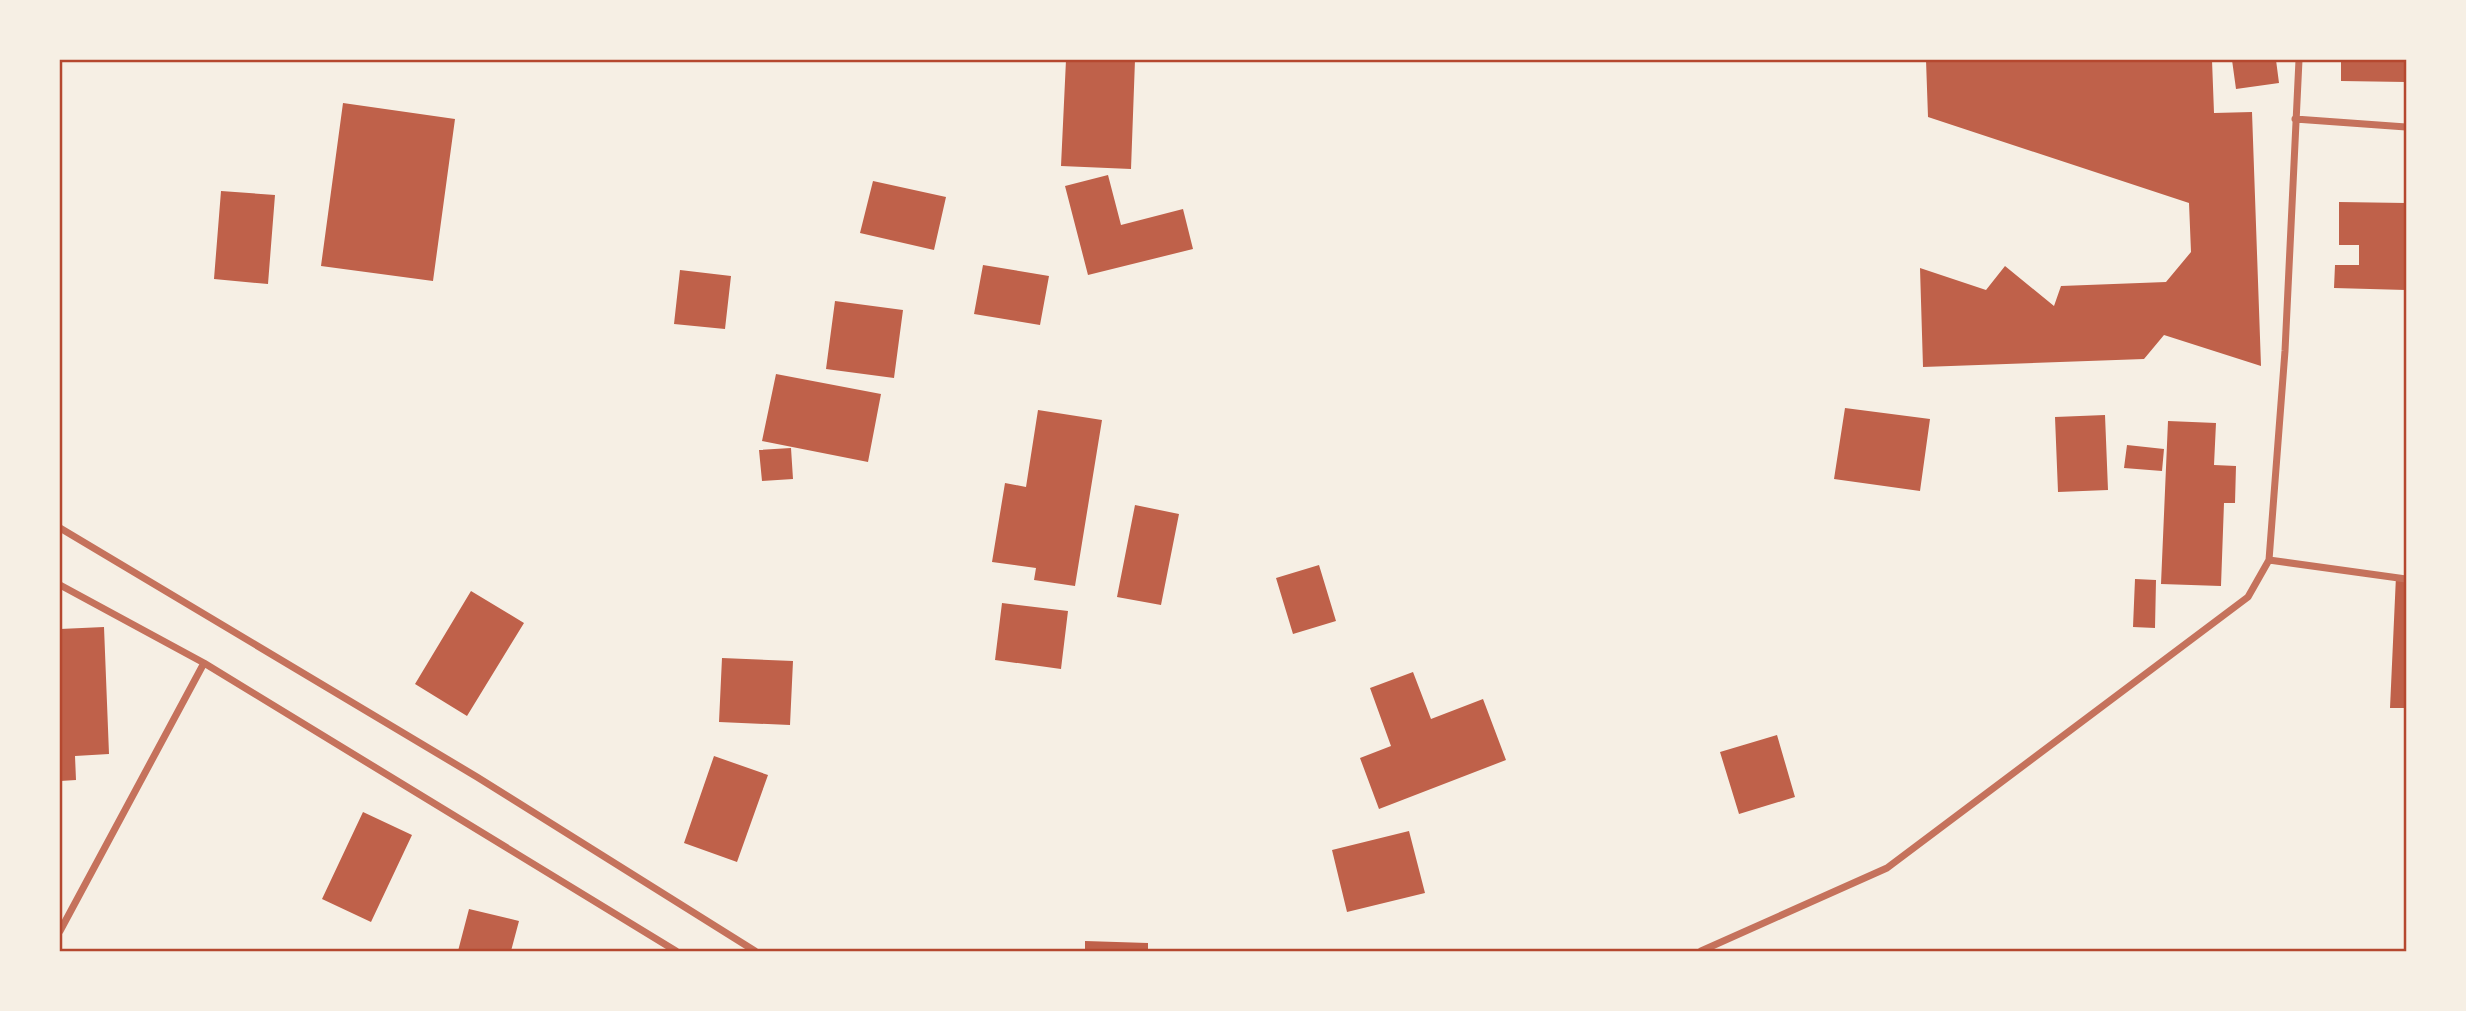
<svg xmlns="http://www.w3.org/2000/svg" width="2466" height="1011" font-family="'Titillium Web',sans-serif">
  <rect width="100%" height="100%" fill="#f6efe4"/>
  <path fill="#bf614a" d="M 1066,60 L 1135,60 L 1131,169 L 1061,166 Z
    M 1926,60 L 2212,60 L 2214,113 L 2252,112 L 2261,366 L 2164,335 L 2144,359 L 1923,367 L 1920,268 L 1986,290 L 2005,266 L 2054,306 L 2061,286 L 2166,282 L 2191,252 L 2189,203 L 1928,117 Z
    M 2232,60 L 2276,60 L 2279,83 L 2236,89 Z
    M 2341,60 L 2406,60 L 2406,82 L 2341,81 Z
    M 343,103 L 455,119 L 433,281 L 321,266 Z
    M 1108,175 L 1121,225 L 1183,209 L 1193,249 L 1088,275 L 1065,186 Z
    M 873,181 L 946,197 L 934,250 L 860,233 Z
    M 221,191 L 275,195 L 268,284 L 214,279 Z
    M 2339,202 L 2406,203 L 2406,290 L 2334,288 L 2335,265 L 2359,265 L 2359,245 L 2339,245 Z
    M 983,265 L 1049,276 L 1040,325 L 974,314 Z
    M 680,270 L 731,276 L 725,329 L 674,324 Z
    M 835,301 L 903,310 L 894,378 L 826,369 Z
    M 776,374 L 881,394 L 868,462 L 762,441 Z
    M 1845,408 L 1930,419 L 1920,491 L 1834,479 Z
    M 1038,410 L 1102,420 L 1075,586 L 1034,580 L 1036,568 L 992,562 L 1005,483 L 1026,487 Z
    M 2105,415 L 2108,490 L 2058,492 L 2055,417 Z
    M 2168,421 L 2216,423 L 2214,465 L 2236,466 L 2235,503 L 2224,503 L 2221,586 L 2161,584 Z
    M 2127,445 L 2164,449 L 2162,471 L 2124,468 Z
    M 791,448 L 793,479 L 762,481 L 759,450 Z
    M 1135,505 L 1179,514 L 1161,605 L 1117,597 Z
    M 1319,565 L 1336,621 L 1293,634 L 1276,578 Z
    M 2396,576 L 2406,576 L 2406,708 L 2390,708 Z
    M 2135,579 L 2156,580 L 2155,628 L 2133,627 Z
    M 471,591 L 524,623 L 467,716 L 415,684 Z
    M 1002,603 L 1068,611 L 1061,669 L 995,660 Z
    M 104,627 L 109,754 L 75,756 L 76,780 L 60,781 L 60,629 Z
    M 722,658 L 793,661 L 790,725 L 719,722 Z
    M 1413,672 L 1431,719 L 1483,699 L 1506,760 L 1379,809 L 1360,758 L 1391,746 L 1370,688 Z
    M 1777,735 L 1795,797 L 1739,814 L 1720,752 Z
    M 714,756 L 768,775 L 737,862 L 684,843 Z
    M 363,812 L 412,835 L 371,922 L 322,899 Z
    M 1409,831 L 1425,893 L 1347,912 L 1332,850 Z
    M 469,909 L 519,921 L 511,951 L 458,951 Z
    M 1085,941 L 1148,943 L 1148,951 L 1085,951 Z"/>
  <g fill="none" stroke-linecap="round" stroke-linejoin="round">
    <path stroke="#c5725c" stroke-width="7" d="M 2295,119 L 2406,127
      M 60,528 L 477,777 L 755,951
      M 2269,560 L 2406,579
      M 60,585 L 204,663 L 676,951
      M 60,931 L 204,663
      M 1701,951 L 1887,868 L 2248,597 L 2269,560 L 2285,351 L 2299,60"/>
  </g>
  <rect width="2466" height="1011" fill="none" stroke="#f6efe4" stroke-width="122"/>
  <rect x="61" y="61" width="2344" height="889" fill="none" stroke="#b5482f" stroke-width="2.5"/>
</svg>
